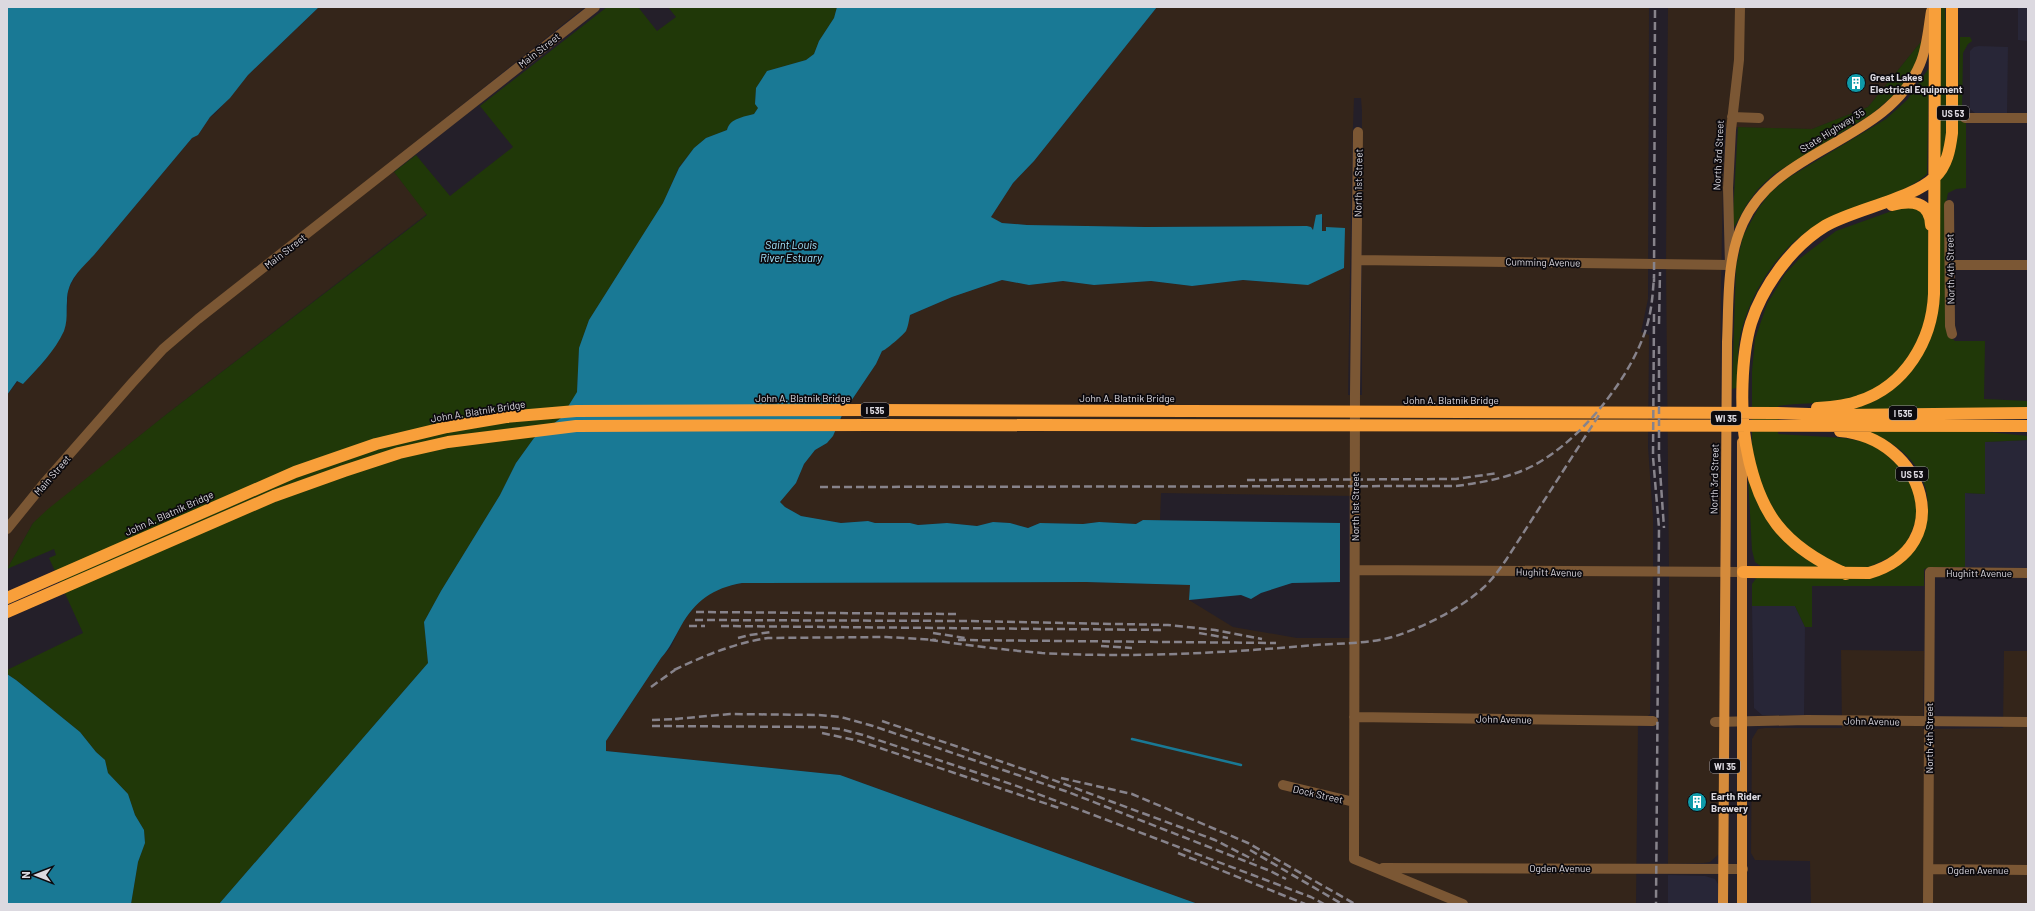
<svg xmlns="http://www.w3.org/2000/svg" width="2035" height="911" font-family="Barlow,sans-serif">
  <rect width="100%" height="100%" fill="#241f29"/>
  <path fill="#282637" d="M 2018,7 L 2028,7 L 2028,41 L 2018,40 Z
    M 1979,46 L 2008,47 L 2007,114 L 1975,113 L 1970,109 L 1970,51 L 1974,47 Z
    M 2028,440 L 2028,568 L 1965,567 L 1965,493 L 1985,494 L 1985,442 Z
    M 1752,606 L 1795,606 L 1805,627 L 1804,715 L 1762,715 L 1754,708 Z
    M 1668,875 L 1705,876 L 1715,879 L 1718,884 L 1719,904 L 1668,904 Z"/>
  <path fill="#34251a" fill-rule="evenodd" d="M 319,7 L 585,7 L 388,164 L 427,214 L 168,413 L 33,523 L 7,569 L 7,395 L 18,381 L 23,384 L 46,359 L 67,313 L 68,289 L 79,270 L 94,255 L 192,138 L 198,135 L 210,117 L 216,113 L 248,75 Z
    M 1157,7 L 1649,7 L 1648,299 L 1641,332 L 1649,335 L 1648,447 L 1653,518 L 1653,572 L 1650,714 L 1638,725 L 1636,904 L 1198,904 L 840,775 L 606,751 L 606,741 L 661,658 L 671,647 L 681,625 L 699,600 L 720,588 L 742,583 L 1086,582 L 1190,585 L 1189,600 L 1233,627 L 1297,638 L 1355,638 L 1355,496 L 1161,493 L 1160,520 L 1143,520 L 1136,524 L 1099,522 L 1083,524 L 1040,523 L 1028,528 L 1010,523 L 993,522 L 977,526 L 947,523 L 918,525 L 910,523 L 875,523 L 868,521 L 841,523 L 801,516 L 785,507 L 780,502 L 796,483 L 804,464 L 815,450 L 827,443 L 839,426 L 843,413 L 876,364 L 882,351 L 905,331 L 910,315 L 952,297 L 1002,280 L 1029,285 L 1063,281 L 1094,285 L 1151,281 L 1192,286 L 1243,280 L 1267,282 L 1344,268 L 1326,227 L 1326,231 L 1322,231 L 1323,217 L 1315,225 L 1313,230 L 1311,227 L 1307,226 L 1146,227 L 1027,225 L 1002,223 L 991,217 L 1013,183 L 1034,161 ZM 1354,98 L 1361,98 L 1362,111 L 1362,395 L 1348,395 L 1352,153 Z
    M 1668,7 L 1927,7 L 1924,38 L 1868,107 L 1812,129 L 1724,127 L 1721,285 L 1719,854 L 1710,862 L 1704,863 L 1668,864 L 1669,572 L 1666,264 Z
    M 1841,650 L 1924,651 L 1923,729 L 2003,728 L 2004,651 L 2028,651 L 2028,904 L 1811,904 L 1810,861 L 1755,860 L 1751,853 L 1752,739 L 1758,729 L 1765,728 L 1842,728 Z"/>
  <path fill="#203808" d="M 607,7 L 638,7 L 657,31 L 676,17 L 668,7 L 837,7 L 834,18 L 819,41 L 814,54 L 806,60 L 767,71 L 756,88 L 755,104 L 758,108 L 754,114 C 745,117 729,119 727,130 L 706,138 L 694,148 L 679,167 L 663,203 L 589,320 L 579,348 L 577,393 L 561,418 L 534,438 L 516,463 L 500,495 L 441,591 L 424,622 L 428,663 L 219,904 L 131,904 L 138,862 L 145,843 L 144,830 L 135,815 L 128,794 L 108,773 L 105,760 L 96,752 L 80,732 L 16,680 L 7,674 L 7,670 L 83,633 L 49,558 L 56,555 L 54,549 L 7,569 L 33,523 L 48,509 L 168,413 L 427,215 L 394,172 L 416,155 L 450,196 L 513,147 L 480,106 Z
    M 1939,7 L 1945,7 C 1945,24 1949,40 1949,56 C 1949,75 1951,147 1940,159 Z
    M 1960,37 L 1970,37 L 1972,41 L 1968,44 L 1963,53 L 1962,111 L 1966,118 L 1966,188 L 1956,189 L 1948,193 L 1945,208 L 1949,336 L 1955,341 L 1985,341 L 1984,399 L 2028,401 L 2028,409 L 1839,411 L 1870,400 L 1926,348 L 1935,324 L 1937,180 L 1957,127 Z
    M 1924,38 L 1917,62 L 1901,89 L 1872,114 L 1774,174 L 1758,189 L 1747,204 L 1732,231 L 1738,127 L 1812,129 L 1868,107 Z
    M 1929,68 L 1927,174 C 1909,191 1879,198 1856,207 C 1846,211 1835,215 1825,220 C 1780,243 1747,295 1739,343 C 1737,357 1739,372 1737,386 L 1736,388 L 1732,389 L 1736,267 L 1743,236 L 1758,209 L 1770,193 L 1788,178 L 1886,119 L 1907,100 Z
    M 1903,207 C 1919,208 1923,209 1928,224 C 1928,256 1931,290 1925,322 C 1918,355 1889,387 1856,397 C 1831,405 1803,402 1778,406 L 1778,434 L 1844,438 L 1866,442 L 1880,449 L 1904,471 L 1914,491 L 1917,512 L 1915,523 L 1907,542 L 1895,555 L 1865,569 L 1845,567 L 1833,562 L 1804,545 L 1775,516 L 1760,484 L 1752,447 L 1752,371 L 1755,339 L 1767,304 L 1785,274 L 1799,259 L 1836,231 Z
    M 1862,429 L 1978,431 L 2028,436 L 2028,440 L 1985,442 L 1985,494 L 1965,493 L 1965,567 L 1938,567 L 1924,569 L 1924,586 L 1812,586 L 1812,627 L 1805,627 L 1795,606 L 1752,606 L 1752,584 L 1757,577 L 1897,565 C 1932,542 1938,492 1911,460 C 1898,445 1880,436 1862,429 Z
    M 1748,476 L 1757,497 L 1828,570 L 1762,567 L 1755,562 L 1752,550 Z"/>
  <path fill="#197995" d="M 7,7 L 319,7 L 248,75 L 230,98 L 210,117 L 198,135 L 192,138 L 94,255 C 81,269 67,280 67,301 C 66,311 68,320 64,331 C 55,351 38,368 23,384 L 17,381 L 7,395 Z
    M 837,7 L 1157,7 L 1034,161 L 1013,183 L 991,217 L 1002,223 L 1027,225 L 1146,227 L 1307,226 L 1311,227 L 1313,230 L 1316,215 L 1322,214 L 1322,231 L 1326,231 L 1326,227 L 1345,228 L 1344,268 L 1308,285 L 1243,280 L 1192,286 L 1151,281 L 1094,285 L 1063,281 L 1029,285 L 1002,280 L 952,297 L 910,315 C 909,320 908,327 906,331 C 904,334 885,351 882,351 L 876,364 L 843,413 L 833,436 L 827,443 L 815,450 L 804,464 L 796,483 L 780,502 L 785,507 L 801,516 L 841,523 L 868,521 L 875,523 L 910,523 L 918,525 L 947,523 L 977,526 L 993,522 L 1010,523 L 1028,528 L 1040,523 L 1083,524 L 1099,522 L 1136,524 L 1143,520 L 1340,523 L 1340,582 L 1292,583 L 1261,593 L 1251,599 L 1241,595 L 1189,600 L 1190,585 L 1086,582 L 742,583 C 713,588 695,601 681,626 C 674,638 670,648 661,658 L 606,741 L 606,751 L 840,775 L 1198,904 L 219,904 L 428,663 L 424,622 L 441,591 L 500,495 L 516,463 L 534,438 L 561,418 L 577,392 L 579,348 L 589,320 L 663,203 L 679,168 L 694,148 L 706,138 L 727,130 C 730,118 744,117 754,114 L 758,108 L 755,104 L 756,88 L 767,71 L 806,60 L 814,54 L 819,41 L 834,18 Z
    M 7,674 L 16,680 L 80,732 L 96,752 L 105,760 L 108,773 L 128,794 L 135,815 L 144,830 L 145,843 L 138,862 L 131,904 L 7,904 Z"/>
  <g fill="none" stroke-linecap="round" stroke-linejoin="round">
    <path stroke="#197995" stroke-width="2.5" d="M 1132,739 L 1241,765"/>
    <path stroke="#7b5734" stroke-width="10" d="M 1732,117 L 1759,118
      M 1965,118 L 2028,118
      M 1358,132 L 1355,393 L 1354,859 L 1463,904
      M 1949,205 L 1950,326 L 1952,334
      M 1357,260 L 1730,265 L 1728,188 L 1731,130 L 1739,60 L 1740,7
      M 1950,265 L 2028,265
      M 7,529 L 46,481 L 132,383 L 163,349 L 198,319 L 595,7
      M 1355,570 L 1743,572
      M 1354,717 L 1653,721
      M 1715,722 L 1807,720 L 2028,722
      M 1283,785 L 1354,802
      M 1383,868 L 1743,869
      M 1929,869 L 2028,870
      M 1928,904 L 1930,572 L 2028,573"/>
    <path stroke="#d58b3b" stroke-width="10" d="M 1742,442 L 1742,904
      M 1723,904 L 1727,342 C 1729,302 1726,260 1743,223 C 1778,146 1887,143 1920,64 C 1927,48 1928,29 1931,11"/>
    <path stroke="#f89f3a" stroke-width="12" d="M 1892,205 C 1911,200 1930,201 1931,225
      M 1817,408 C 1831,407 1846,406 1859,401 C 1905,386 1932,341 1934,294 L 1935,7
      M 1743,572 L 1869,573 C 1959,546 1924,438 1840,431
      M 1846,574 C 1783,546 1758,513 1746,445 C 1740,412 1741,356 1751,323 C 1763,286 1792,246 1825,226 C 1854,209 1913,199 1935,177 C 1947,166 1950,149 1952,133 L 1952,7
      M 7,598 L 295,472 L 376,444 L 447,427 L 506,417 L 576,411 L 872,410 L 1778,413 L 1840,415 L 2028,413
      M 7,612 L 274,496 L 344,471 L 399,453 L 448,442 L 576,426 L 873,425 L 2028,426"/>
    <path stroke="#87838b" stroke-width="2.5" stroke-dasharray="8 4" stroke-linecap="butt" d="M 1654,282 L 1655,7
      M 1654,314 L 1653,457 L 1659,528 L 1656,904
      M 1659,324 L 1660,272
      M 1659,346 L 1659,456 L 1664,528
      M 1247,480 L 1456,479 L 1498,473
      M 820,487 L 1456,486 C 1479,483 1502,479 1524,470 C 1576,448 1634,376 1648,322 C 1652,307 1653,291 1654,276
      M 696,612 L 959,614
      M 695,620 L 965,621 L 1168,625 L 1215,630 L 1262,639
      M 689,626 L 705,626
      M 721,626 L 1163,630
      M 933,633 L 965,638
      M 1199,633 L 1228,638
      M 738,638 L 750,635 L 771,632
      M 930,640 C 967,645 1004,650 1042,653 C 1132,658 1224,653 1315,645 C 1342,643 1369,644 1396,636 C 1425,626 1460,609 1483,588 C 1492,580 1499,570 1506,560 L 1599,415
      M 958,640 L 1276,643
      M 1101,646 L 1132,648
      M 674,670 C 704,656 734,643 768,638 L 886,637 L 936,640
      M 651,687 L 679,667
      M 675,719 L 730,714 L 819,715 L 841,717 L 873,726 L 1068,792 L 1268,870 L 1286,879
      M 652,720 L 679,719
      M 882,721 L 1029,771 L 1215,840 L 1254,860
      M 652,726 L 820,727 L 840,729 L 863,735 L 1014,785 L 1311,897 L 1324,904
      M 822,733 L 859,741 L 1062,809
      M 1061,778 L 1132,794 L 1248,843 L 1355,904
      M 1250,850 L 1342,904
      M 1178,853 L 1305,904"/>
  </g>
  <defs>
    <symbol id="building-disc" viewBox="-11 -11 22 22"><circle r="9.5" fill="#0f9aa8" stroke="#0c0a0e"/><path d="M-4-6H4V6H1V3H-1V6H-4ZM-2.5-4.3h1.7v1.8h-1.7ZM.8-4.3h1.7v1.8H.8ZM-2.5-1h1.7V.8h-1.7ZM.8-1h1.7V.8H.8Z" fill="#fff"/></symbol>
  </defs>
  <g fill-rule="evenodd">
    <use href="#building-disc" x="1845" y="72" width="22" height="22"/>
    <use href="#building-disc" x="1686" y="791" width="22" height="22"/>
  </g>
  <g text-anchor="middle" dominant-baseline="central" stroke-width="3.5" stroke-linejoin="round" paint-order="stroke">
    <g fill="#0c0a0e" stroke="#9e9ba1" stroke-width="1">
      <rect x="1937" y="106" width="32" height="14" rx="3"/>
      <rect x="861" y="403" width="28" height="14" rx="3"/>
      <rect x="1889" y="406" width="28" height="14" rx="3"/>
      <rect x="1711" y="411" width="30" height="14" rx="3"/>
      <rect x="1896" y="467" width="32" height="14" rx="3"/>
      <rect x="1710" y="759" width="30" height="14" rx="3"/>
    </g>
    <g font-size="9" font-weight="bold" fill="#dcd9e0">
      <text x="1953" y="113">US 53</text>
      <text x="875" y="410">I 535</text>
      <text x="1903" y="413">I 535</text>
      <text x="1726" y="418">WI 35</text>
      <text x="1912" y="474">US 53</text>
      <text x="1725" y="766">WI 35</text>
    </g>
    <g font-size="10" fill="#dcd9e0" stroke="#0c0a0e">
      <text transform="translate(539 50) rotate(-38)">Main Street</text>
      <text transform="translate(1832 130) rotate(-32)">State Highway 35</text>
      <text transform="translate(1718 155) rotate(-87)">North 3rd Street</text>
      <text transform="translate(1358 183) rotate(-89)">North 1st Street</text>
      <text transform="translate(285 251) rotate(-38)">Main Street</text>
      <text transform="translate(1543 262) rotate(1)">Cumming Avenue</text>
      <text transform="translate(1950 269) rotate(-91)">North 4th Street</text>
      <text x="803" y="398">John A. Blatnik Bridge</text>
      <text x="1127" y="398">John A. Blatnik Bridge</text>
      <text x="1451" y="400">John A. Blatnik Bridge</text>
      <text transform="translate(478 411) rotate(-9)">John A. Blatnik Bridge</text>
      <text transform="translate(52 475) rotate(-49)">Main Street</text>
      <text transform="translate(1714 479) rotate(-89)">North 3rd Street</text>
      <text transform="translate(1355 507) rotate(-90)">North 1st Street</text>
      <text transform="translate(169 513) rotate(-24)">John A. Blatnik Bridge</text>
      <text transform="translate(1549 572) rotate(1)">Hughitt Avenue</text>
      <text x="1979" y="573">Hughitt Avenue</text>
      <text transform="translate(1504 719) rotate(1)">John Avenue</text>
      <text transform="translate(1872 721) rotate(1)">John Avenue</text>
      <text transform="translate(1929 738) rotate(-90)">North 4th Street</text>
      <text transform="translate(1318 794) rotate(13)">Dock Street</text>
      <text x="1560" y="868">Ogden Avenue</text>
      <text x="1978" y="870">Ogden Avenue</text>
    </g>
    <g font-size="10" font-weight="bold" fill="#dcd9e0" stroke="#0c0a0e" text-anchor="start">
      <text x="1870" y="77">Great Lakes<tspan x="1870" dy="12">Electrical Equipment</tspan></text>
      <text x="1711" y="796">Earth Rider<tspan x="1711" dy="12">Brewery</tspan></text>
    </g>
    <g font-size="11" font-style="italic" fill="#a4e5fd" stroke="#0c0a0e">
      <text x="791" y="244">Saint Louis<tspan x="791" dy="13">River Estuary</tspan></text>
    </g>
  </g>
  <rect width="2035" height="911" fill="none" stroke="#dcd9e0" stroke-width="16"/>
  <g transform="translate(36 875) rotate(270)" stroke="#0c0a0e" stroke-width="3" paint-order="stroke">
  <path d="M0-3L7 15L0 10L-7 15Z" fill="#dcd9e0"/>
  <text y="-6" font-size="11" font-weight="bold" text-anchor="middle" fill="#dcd9e0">N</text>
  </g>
</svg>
